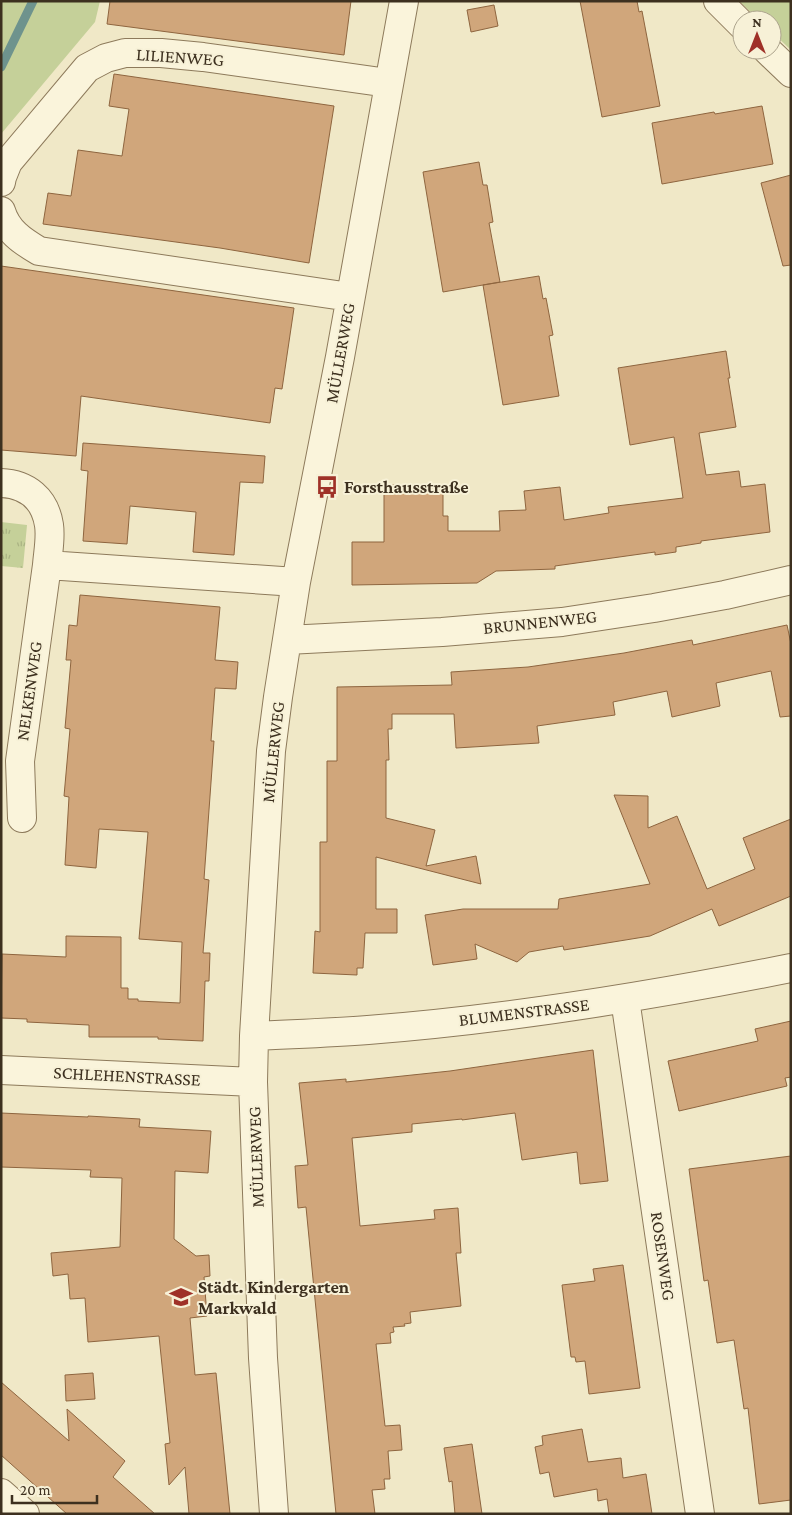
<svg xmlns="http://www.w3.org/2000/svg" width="792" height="1515" font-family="'Crimson Pro',serif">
  <defs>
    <pattern id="park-tufts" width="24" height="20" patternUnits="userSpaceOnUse" patternTransform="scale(1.25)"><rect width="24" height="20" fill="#c5d099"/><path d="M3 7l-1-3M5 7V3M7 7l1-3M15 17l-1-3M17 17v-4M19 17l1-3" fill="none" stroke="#aab383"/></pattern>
  </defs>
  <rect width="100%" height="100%" fill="#f0e8c7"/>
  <path fill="#c5d099" d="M 1,1 L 100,1 L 95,22 L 1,134 Z
    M 739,1 L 791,1 L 791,50 L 772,32 L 772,20 L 759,20 Z"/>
  <path fill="url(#park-tufts)" d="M 1,522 L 27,525 L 23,568 L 1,566 Z"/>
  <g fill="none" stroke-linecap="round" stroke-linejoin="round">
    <path stroke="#6e938d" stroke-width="9" d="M 1,67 L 33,1"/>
  </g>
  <path fill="#d0a67b" stroke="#8e653f" d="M 110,1 L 351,1 L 344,55 L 107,24 Z
    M 580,1 L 637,1 L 639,12 L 642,11 L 660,106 L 602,117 Z
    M 494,5 L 498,26 L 471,32 L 467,10 Z
    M 114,74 L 334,106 L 309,263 L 220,248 L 43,224 L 48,193 L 71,196 L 78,150 L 122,156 L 129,109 L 109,106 Z
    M 762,106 L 773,164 L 662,184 L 652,123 L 714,112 L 715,114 Z
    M 479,162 L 483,185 L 487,185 L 493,222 L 489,223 L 500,282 L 443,292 L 423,172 Z
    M 791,175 L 791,265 L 783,266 L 761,183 Z
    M 1,266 L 294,308 L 282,389 L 275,388 L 270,423 L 81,396 L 76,456 L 1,450 Z
    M 539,276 L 543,299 L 546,298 L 553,335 L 549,336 L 559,396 L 503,405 L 483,285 Z
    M 726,351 L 730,378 L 728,378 L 736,427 L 699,433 L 706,475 L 739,471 L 741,487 L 765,484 L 770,532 L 701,541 L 701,543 L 676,547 L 676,552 L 655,555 L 655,552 L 555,566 L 555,569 L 496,571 L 477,583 L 352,585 L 352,542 L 384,542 L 384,485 L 443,485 L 443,516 L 448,516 L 448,531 L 500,531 L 499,511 L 526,510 L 524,491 L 560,487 L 564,520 L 609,513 L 608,507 L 683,498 L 674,437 L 630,445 L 618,368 Z
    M 83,443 L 265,456 L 263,483 L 240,482 L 234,555 L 193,552 L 196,512 L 130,506 L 127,544 L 83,541 L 88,471 L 81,470 Z
    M 80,595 L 220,607 L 215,660 L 238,662 L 236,689 L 215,688 L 211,741 L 214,741 L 204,879 L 209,880 L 203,953 L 210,953 L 209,981 L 205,981 L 203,1041 L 158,1039 L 158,1037 L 89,1037 L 89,1025 L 27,1022 L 27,1019 L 1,1018 L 2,954 L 66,957 L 66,936 L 121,937 L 121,988 L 128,988 L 128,999 L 138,999 L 138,1001 L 180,1003 L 182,942 L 139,939 L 148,832 L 99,829 L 96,868 L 65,865 L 69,797 L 64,796 L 70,729 L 65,728 L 71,660 L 66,660 L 69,625 L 77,626 Z
    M 787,625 L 791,644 L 791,716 L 780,717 L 771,671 L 716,683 L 720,706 L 672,717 L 667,691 L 613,702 L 615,715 L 537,726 L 539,743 L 456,748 L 454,714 L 392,714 L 392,729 L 388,729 L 389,760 L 386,760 L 386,818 L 435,830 L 426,866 L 476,856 L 481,884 L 376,857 L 376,909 L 397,909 L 397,933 L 365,933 L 363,968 L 357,968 L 357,975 L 313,973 L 315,931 L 320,932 L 320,842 L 327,842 L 327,761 L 337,761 L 337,687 L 452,685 L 451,672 L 528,667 L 624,653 L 692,640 L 693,645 Z
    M 614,795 L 648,796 L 648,828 L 677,816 L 707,889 L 755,869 L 743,838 L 791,819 L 791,896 L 719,926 L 712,909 L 650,936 L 564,950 L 563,946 L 529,952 L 517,962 L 475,944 L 477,959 L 433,965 L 425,915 L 463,909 L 558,909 L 559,899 L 650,884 Z
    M 791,1021 L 791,1077 L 785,1078 L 787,1086 L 679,1111 L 668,1061 L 758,1041 L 755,1029 Z
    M 593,1050 L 608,1181 L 580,1184 L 577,1152 L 522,1160 L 515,1113 L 462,1120 L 462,1119 L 412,1124 L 412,1132 L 352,1138 L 360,1226 L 435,1219 L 434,1210 L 458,1208 L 461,1253 L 456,1253 L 461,1306 L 410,1312 L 411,1323 L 404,1324 L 405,1326 L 393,1327 L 394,1332 L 390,1333 L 391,1343 L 376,1344 L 385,1426 L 400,1425 L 402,1450 L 388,1451 L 390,1479 L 384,1479 L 385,1489 L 372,1490 L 375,1514 L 336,1514 L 306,1207 L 298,1208 L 295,1166 L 308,1165 L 299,1083 L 346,1079 L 346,1082 L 450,1071 Z
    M 1,1113 L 88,1117 L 88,1116 L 140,1119 L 139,1127 L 211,1131 L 208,1173 L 175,1171 L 174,1239 L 196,1256 L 209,1255 L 210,1276 L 204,1277 L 207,1316 L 190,1318 L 195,1375 L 216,1373 L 230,1514 L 189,1514 L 185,1467 L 169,1485 L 165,1444 L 170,1443 L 159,1336 L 88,1342 L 85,1298 L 70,1299 L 68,1274 L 53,1276 L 51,1253 L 120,1247 L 122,1178 L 90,1177 L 91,1170 L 1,1167 Z
    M 791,1156 L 791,1500 L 759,1504 L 748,1408 L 744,1409 L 734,1340 L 717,1343 L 708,1280 L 704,1281 L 689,1169 Z
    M 623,1265 L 640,1388 L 589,1394 L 585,1361 L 576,1362 L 575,1357 L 571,1357 L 562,1285 L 595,1281 L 593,1269 Z
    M 93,1373 L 95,1399 L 66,1401 L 65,1375 Z
    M 1,1382 L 69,1441 L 67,1409 L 125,1461 L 113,1477 L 155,1514 L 67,1514 L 1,1455 Z
    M 582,1429 L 588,1462 L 621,1458 L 623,1478 L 646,1474 L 652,1514 L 609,1514 L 607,1499 L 598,1501 L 597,1489 L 554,1497 L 549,1472 L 540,1474 L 535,1447 L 543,1445 L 542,1436 Z
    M 472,1444 L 482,1514 L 455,1514 L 452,1481 L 449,1482 L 444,1448 Z"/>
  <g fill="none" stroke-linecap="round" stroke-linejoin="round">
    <defs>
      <path id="minor" d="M 718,1 L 742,25
        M 767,50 L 791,73
        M 1,182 L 2,177 L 8,162 L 87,68 L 106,58 L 125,53 L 161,53 L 203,57 L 388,83
        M 1,211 C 7,231 22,241 39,251 L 350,297
        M 1,483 C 27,484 45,499 49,525 C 51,538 48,552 47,565 L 296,582
        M 287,640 L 442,632 L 562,622 L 654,608 L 725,595 L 791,580
        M 22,818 L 20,761 L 47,565
        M 625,999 L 700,1514
        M 254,1036 C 292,1034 330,1033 368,1030 C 510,1019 651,996 791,968
        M 1,1070 L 253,1082
        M 1,1493 L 25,1514
        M 274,1514 L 263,1358 L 253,1082 L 254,1036 L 271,751 L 278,697 L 296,582 L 340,357 L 404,1"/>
    </defs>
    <use href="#minor" stroke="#8d7a5b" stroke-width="30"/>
    <use href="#minor" stroke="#faf4db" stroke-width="28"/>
  </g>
  <defs>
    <symbol id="bus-bare" viewBox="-9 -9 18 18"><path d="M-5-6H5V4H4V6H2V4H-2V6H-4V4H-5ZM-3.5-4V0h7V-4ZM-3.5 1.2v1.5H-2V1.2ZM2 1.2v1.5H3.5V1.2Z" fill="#9f3128" stroke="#f7f1d7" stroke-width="2.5" paint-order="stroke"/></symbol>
    <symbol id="school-bare" viewBox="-9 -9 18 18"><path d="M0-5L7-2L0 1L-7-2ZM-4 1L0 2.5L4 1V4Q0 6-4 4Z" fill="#9f3128" stroke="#f7f1d7" stroke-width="2.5" paint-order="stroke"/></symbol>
  </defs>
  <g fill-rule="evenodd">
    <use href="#bus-bare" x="311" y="471" width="32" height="32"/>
    <use href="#school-bare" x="165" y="1281" width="32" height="32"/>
  </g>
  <g text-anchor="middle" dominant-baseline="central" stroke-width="4" stroke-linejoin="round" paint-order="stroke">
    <g font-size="18" fill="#3d301f" stroke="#f7f1d7">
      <text transform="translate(180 57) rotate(4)">LILIENWEG</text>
      <text transform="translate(340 353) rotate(-80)">MÜLLERWEG</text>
      <text transform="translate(540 622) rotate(-6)">BRUNNENWEG</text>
      <text transform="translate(29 691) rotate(-82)">NELKENWEG</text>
      <text transform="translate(273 752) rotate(-84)">MÜLLERWEG</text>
      <text transform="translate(524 1012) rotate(-7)">BLUMENSTRASSE</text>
      <text transform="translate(127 1076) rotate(3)">SCHLEHENSTRASSE</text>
      <text transform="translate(256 1157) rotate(-92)">MÜLLERWEG</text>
      <text transform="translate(663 1256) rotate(82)">ROSENWEG</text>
    </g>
    <g font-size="18" font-weight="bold" fill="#3d301f" stroke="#f7f1d7" text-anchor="start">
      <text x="344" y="487">Forsthausstraße</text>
      <text x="198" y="1287">Städt. Kindergarten<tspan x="198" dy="21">Markwald</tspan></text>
    </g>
  </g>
  <rect width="792" height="1515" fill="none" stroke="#3d301f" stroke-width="5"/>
  <g transform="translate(757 35)"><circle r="24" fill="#f7f1d7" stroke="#ada48d"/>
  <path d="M0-4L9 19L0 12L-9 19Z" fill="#9f3128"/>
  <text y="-8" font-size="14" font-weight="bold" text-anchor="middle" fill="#3d301f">N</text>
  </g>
  <path d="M12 1495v8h85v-8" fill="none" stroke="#3d301f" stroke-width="2.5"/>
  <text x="20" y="1495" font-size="15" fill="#3d301f" stroke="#f7f1d7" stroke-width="4" paint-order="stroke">20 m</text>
</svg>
